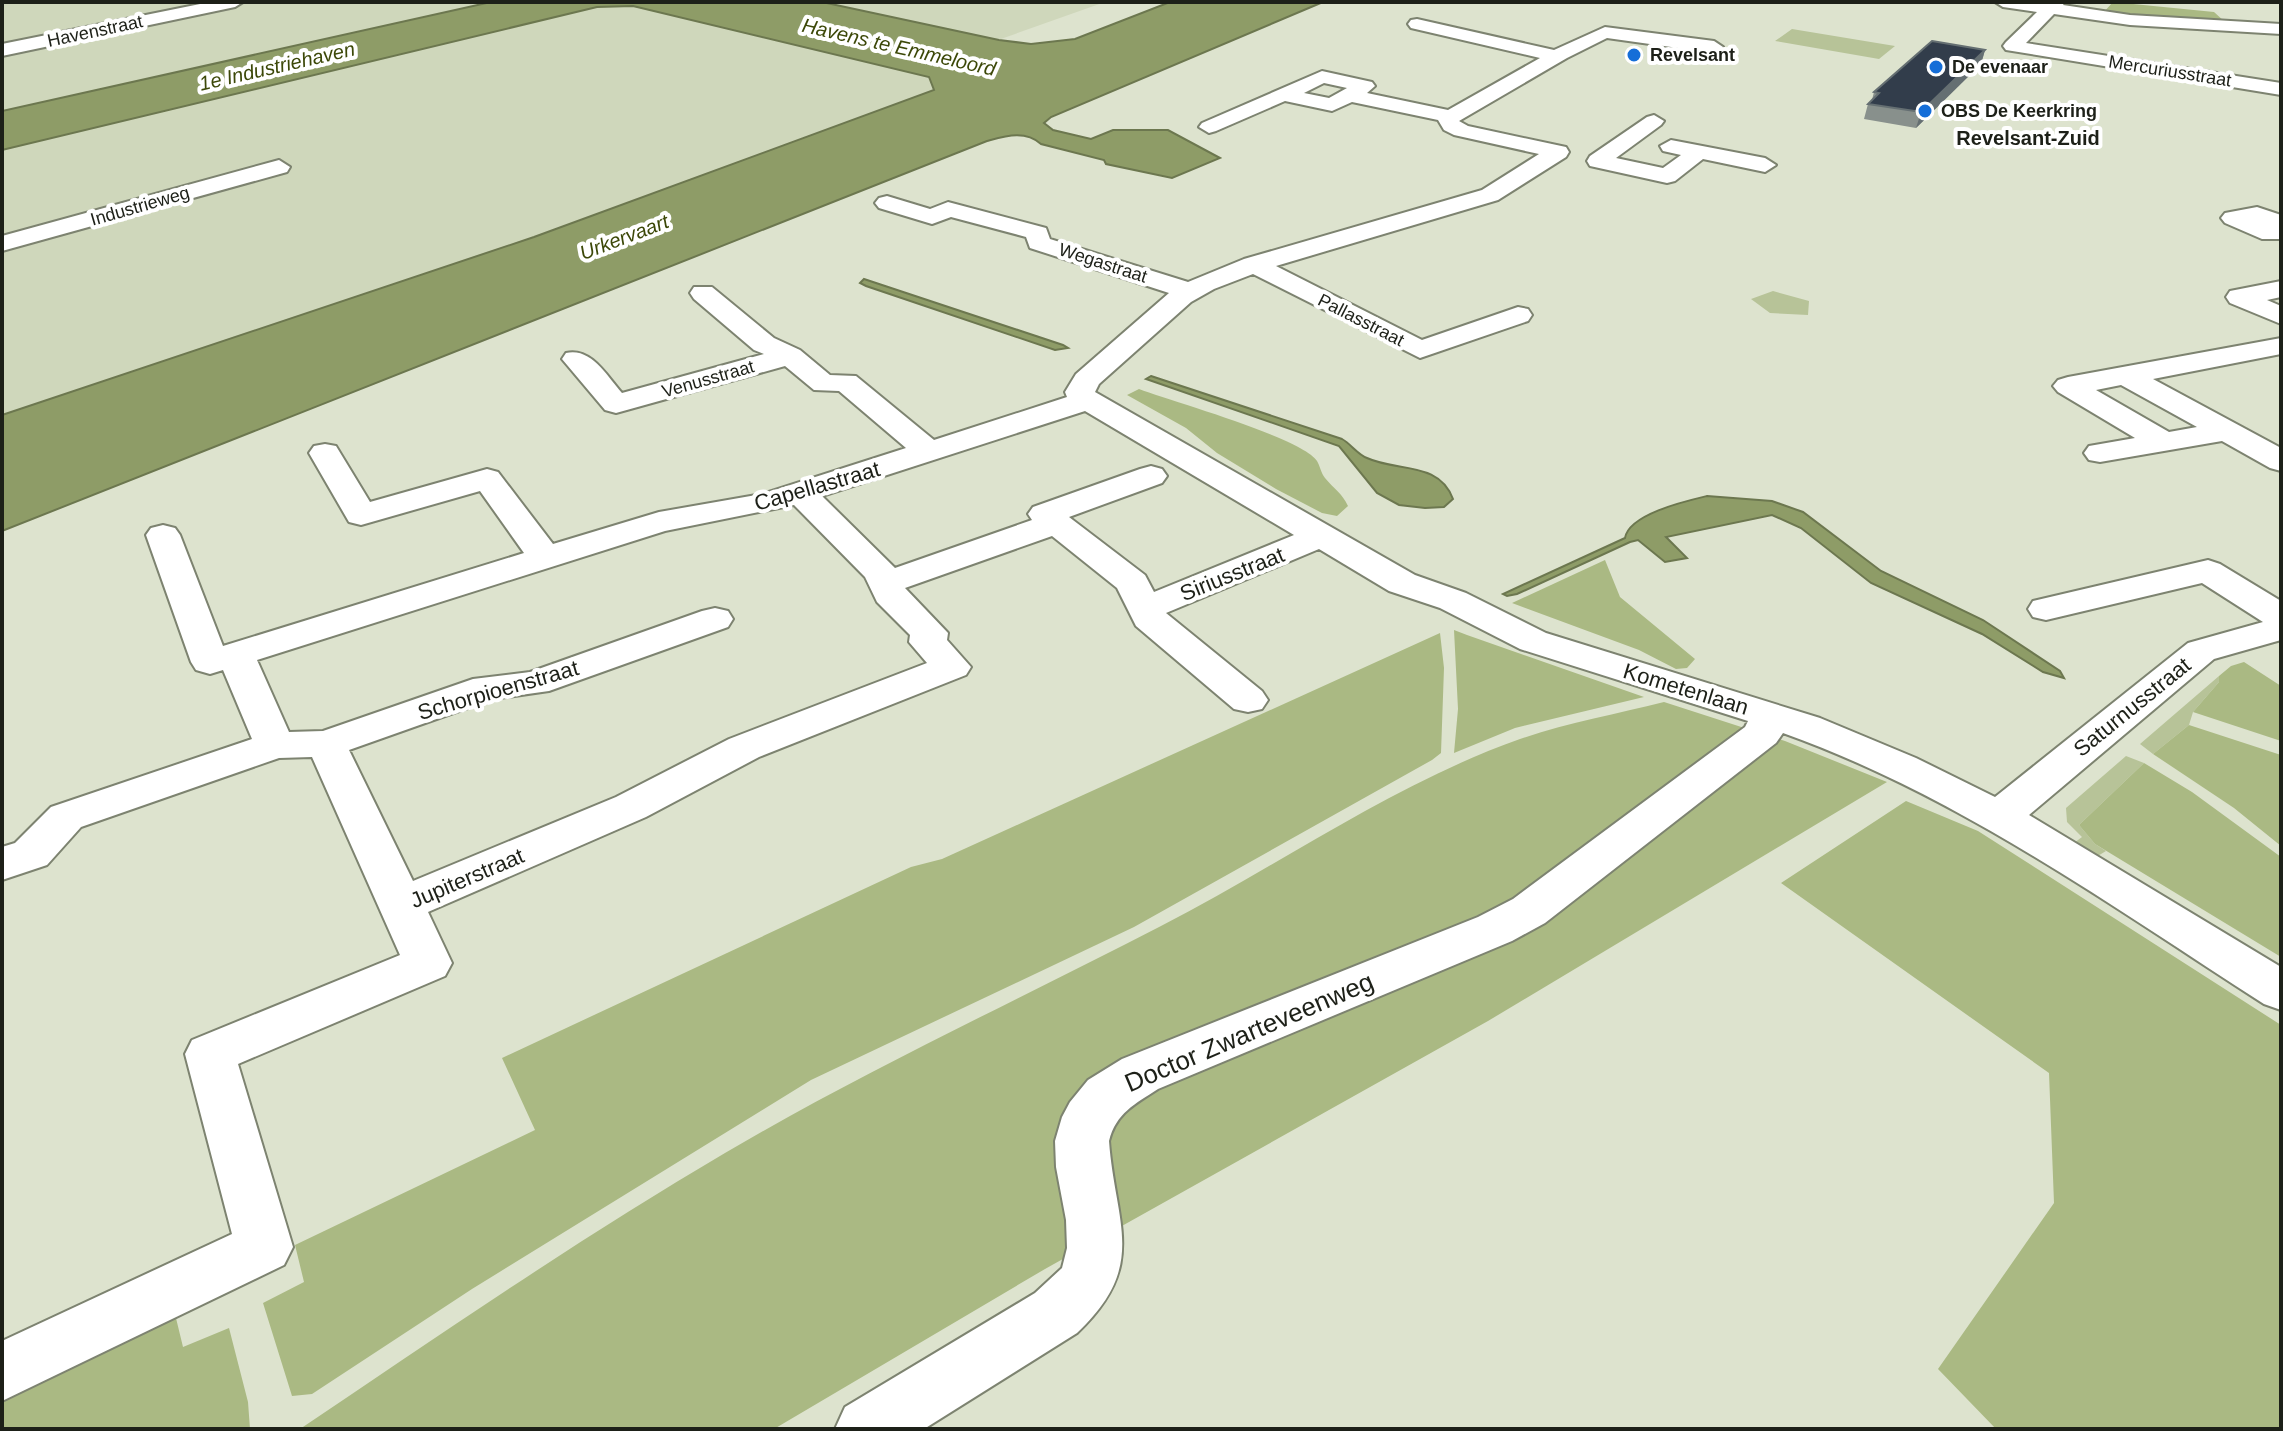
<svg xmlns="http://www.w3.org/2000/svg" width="2283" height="1431" font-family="Arial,sans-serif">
  <rect width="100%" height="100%" fill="#dde3ce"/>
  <path fill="#cfd7bb" d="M 2,2 L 1105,2 L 998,40 L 951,90 L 654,201 L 2,420 Z"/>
  <path fill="#b7c398" d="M 1792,29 L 1895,46 L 1879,59 L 1775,41 Z
    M 1773,291 L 1809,301 L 1808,315 L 1770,313 L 1751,299 Z
    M 2219,676 L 2219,682 L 2193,712 L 2189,725 L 2153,754 L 2140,744 Z
    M 2126,756 L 2144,763 L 2079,825 L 2095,844 L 2106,851 L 2096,857 L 2074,843 L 2082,837 L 2067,822 L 2066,808 Z"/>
  <path fill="#aab983" d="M 2113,2 L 2214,12 L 2225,22 L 2103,13 Z
    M 1139,389 C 1171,401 1302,438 1317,461 C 1320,466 1321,473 1325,478 C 1334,489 1342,493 1348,506 L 1337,516 L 1322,513 L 1276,489 L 1217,453 L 1186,428 L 1127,395 Z
    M 1605,560 L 1620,597 L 1695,659 L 1687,668 L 1676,669 L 1639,650 L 1512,603 Z
    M 1454,630 L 1467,635 L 1644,697 L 1515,728 L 1454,753 L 1458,709 Z
    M 1440,633 L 1444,668 L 1441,753 L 1432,760 L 1134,927 L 811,1080 L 472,1289 L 312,1394 L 292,1396 L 263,1303 L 304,1282 L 295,1245 L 535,1130 L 502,1058 L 911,867 L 942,859 Z
    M 2244,662 L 2281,686 L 2281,741 L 2193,712 L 2219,682 L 2219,676 L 2231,666 Z
    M 1664,702 L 1785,741 L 1887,782 L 1488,1021 L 1045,1269 L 774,1429 L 300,1429 C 440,1335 580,1238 725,1153 C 866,1070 1016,1001 1161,926 C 1280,865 1393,784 1520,739 C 1566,723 1617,714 1664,702 Z
    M 2189,725 L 2281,755 L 2281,846 L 2234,808 L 2153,754 Z
    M 2144,763 L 2192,792 L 2281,857 L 2281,957 L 2095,844 L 2079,825 Z
    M 1906,801 L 1978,831 L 2281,1025 L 2281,1429 L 1996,1429 L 1938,1369 L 2054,1203 L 2049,1073 L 1781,883 Z
    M 175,1314 L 183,1347 L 229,1328 L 248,1402 L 250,1429 L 2,1429 L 2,1397 Z"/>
  <path fill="#8e9c67" stroke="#6c774f" stroke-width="2" d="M 491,2 L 822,2 L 999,40 L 1031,44 L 1075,39 L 1170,2 L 1323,2 L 1051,117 L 1044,123 L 1053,130 L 1091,139 L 1113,130 L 1168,130 L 1220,158 L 1172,178 L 1106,164 L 1104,160 L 1041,144 C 1025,130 1006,136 987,141 L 2,531 L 2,415 L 534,237 L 934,90 L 929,77 L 633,6 L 597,7 L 2,150 L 2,111 Z
    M 864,279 L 1063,345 L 1068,348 L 1055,350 L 866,286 L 860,283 Z
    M 1151,376 L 1342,439 C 1351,444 1357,454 1367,458 C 1397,472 1439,461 1453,499 L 1444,507 L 1425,508 L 1399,505 L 1377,493 L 1339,446 L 1146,379 Z
    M 1707,496 L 1772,501 L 1803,512 L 1881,571 L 1983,620 L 2060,671 L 2064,678 L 2043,672 L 1982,634 L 1871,583 L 1801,528 L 1772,515 L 1666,537 L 1687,558 L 1665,562 L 1638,540 L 1630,542 L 1517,594 L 1507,596 L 1503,594 L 1625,538 C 1629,514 1686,501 1707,496 Z"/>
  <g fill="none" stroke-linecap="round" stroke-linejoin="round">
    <defs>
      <path id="street" d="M 210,2 L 243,2 L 235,7 L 2,56 L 2,44 Z
        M 1995,2 L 2065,2 L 2063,5 L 2130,15 L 2281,24 L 2281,34 L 2130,25 L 2054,14 L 2026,43 L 2281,83 L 2281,95 L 2006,50 L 2003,46 L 2006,42 L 2037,12 L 2003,7 Z
        M 1417,19 L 1554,50 L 1605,27 L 1714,41 L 1723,47 L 1714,53 L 1607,38 L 1567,58 L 1459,121 L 1468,126 L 1566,147 L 1569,152 L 1566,157 L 1498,200 L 1276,266 L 1422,340 L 1518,307 L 1528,309 L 1532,315 L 1528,321 L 1420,358 L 1253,274 L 1214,289 L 1191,302 L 1099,384 L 1095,392 L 1415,575 L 1466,593 L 1546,633 L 1820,718 L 1916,758 L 1995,797 L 2188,643 L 2263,622 L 2202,583 L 2046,620 L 2033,617 L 2028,609 L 2033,601 L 2208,560 L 2220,564 L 2281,601 L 2281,640 L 2214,659 L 2029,815 L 2281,967 L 2281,1010 L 2264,1004 C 2110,905 1957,795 1783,733 L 1776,743 L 1545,923 L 1512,941 L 1158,1089 C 1135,1104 1116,1113 1109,1141 C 1115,1224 1149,1265 1077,1333 L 924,1429 L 835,1429 L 845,1407 L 1035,1293 L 1062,1268 L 1067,1248 L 1066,1220 L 1056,1167 L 1055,1141 L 1062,1117 L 1070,1102 L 1088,1080 L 1122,1059 L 1478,917 L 1513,899 L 1745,727 L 1748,721 L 1520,649 L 1440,608 L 1389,591 L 1319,549 L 1166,613 L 1262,691 L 1268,700 L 1262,709 L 1248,712 L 1234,709 L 1136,626 L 1117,588 L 1052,536 L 905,588 L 948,633 L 947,640 L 971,667 L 966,675 L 759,757 L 646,817 L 428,912 L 452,963 L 445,976 L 238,1064 L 293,1247 L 284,1265 L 2,1401 L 2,1341 L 232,1234 L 185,1054 L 192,1040 L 400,955 L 312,757 L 279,758 L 81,827 L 47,865 L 2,880 L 2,847 L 15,843 L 51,807 L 252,739 L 223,670 L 210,674 L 196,670 L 191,662 L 146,535 L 151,528 L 163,525 L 175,528 L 180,535 L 223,646 L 524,553 L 480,491 L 361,525 L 349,522 L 309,453 L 314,446 L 325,444 L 336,446 L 370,502 L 487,469 L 498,472 L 553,544 L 659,512 L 762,494 L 906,448 L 839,391 L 814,390 L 785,366 L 616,413 L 605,410 L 562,359 L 566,353 C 591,347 607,376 622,393 L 764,354 L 754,350 L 694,299 L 690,293 L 694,287 L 712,287 L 774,338 L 800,350 L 830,375 L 856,376 L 934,440 L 1067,397 L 1065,392 L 1076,374 L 1169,293 L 1030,248 L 1026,237 L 951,217 L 932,224 L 879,208 L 875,203 L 879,198 L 887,196 L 930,209 L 948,202 L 1046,228 L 1050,239 L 1188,282 L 1244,259 L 1482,190 L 1539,154 L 1454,135 L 1444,130 L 1438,120 L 1352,102 L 1332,111 L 1285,101 L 1216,131 L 1209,133 L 1199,127 L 1202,123 L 1322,71 L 1372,82 L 1375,86 L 1367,93 L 1448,110 L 1540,58 L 1411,28 L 1408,24 L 1411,20 ZM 1324,83 L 1347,88 L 1329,98 L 1304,93 ZM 1085,411 L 1294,535 L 1154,592 L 1145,575 L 1069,517 L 1162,483 L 1167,476 L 1162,469 L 1151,466 L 1140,469 L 1033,507 L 1028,514 L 1032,520 L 895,568 L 822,496 ZM 794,505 L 865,577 L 877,602 L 910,635 L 909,642 L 927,663 L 729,739 L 616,797 L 413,881 L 349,750 L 493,699 L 549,691 L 728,627 L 733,619 L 728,611 L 715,608 L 702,611 L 530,672 L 473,679 L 323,731 L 289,732 L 257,660 L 665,531 Z
        M 1654,115 L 1664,121 L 1661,125 L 1616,158 L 1663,168 L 1681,155 L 1663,151 L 1660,146 L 1671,140 L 1765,158 L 1776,165 L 1765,172 L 1703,159 L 1675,181 L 1667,183 L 1590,166 L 1587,161 L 1590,156 L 1647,117 Z
        M 279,160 L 290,167 L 287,172 L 2,251 L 2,236 Z
        M 2257,207 L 2281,215 L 2281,239 L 2262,239 L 2225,223 L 2221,218 L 2225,213 Z
        M 2281,281 L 2281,297 L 2267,300 L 2281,306 L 2281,324 L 2230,303 L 2226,297 L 2230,291 Z
        M 2281,338 L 2281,354 L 2153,379 L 2281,448 L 2281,471 L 2270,468 L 2222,441 L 2100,462 L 2089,460 L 2084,453 L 2089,446 L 2135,438 L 2058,392 L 2053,386 L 2058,380 L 2068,377 ZM 2121,385 L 2197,427 L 2169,432 L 2096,390 Z"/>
    </defs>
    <use href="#street" stroke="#7d8370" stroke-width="4"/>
    <use href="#street" fill="#fff" fill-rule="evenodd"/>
  </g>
  <path fill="#88908c" d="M 1985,50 L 1981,64 L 1916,128 L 1864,119 L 1868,104 L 1872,100 L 1874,92 Z"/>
  <path fill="#656f72" d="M 1985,50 L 1981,64 L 1916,128 L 1921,112 Z"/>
  <path fill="#323d4b" stroke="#656f72" stroke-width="2" d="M 1932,41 L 1985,50 L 1921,112 L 1868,104 L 1879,93 L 1874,92 Z"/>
  <g fill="#156ed8" stroke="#fff" stroke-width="3">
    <circle cx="1634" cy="55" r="8"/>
    <circle cx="1936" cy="67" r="8"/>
    <circle cx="1925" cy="111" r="8"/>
  </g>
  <g text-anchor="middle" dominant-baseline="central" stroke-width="8" stroke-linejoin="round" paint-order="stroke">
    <g font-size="18" fill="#1d2018" stroke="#fff">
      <text transform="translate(95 31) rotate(-12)">Havenstraat</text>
      <text transform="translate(2170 71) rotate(9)">Mercuriusstraat</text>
      <text transform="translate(140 206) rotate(-16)">Industrieweg</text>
      <text transform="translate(1103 263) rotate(18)">Wegastraat</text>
      <text transform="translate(1361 320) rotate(27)">Pallasstraat</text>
      <text transform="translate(708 379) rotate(-16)">Venusstraat</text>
    </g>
    <g font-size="18" font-weight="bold" fill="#1d2018" stroke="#fff" text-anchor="start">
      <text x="1650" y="55">Revelsant</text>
      <text x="1952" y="67">De evenaar</text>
      <text x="1941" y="111">OBS De Keerkring</text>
    </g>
    <g font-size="20" font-style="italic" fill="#3c4808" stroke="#fff">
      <text transform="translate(899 47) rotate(13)">Havens te Emmeloord</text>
      <text transform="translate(277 66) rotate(-13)">1e Industriehaven</text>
      <text transform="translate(624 237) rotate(-21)">Urkervaart</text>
    </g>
    <g font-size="20" font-weight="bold" fill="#1d2018" stroke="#fff">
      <text x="2028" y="138">Revelsant-Zuid</text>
    </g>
    <g font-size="22" fill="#1d2018" stroke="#fff">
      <text transform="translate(817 486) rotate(-16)">Capellastraat</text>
      <text transform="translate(1232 574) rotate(-22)">Siriusstraat</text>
      <text transform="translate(1686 689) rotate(17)">Kometenlaan</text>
      <text transform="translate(498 690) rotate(-16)">Schorpioenstraat</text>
      <text transform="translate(2132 707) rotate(-39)">Saturnusstraat</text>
      <text transform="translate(467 878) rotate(-23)">Jupiterstraat</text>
    </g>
    <g font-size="26" fill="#1d2018" stroke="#fff">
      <text transform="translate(1249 1032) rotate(-23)">Doctor Zwarteveenweg</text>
    </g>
  </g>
  <rect width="2283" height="1431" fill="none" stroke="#1d2018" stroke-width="8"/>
</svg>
